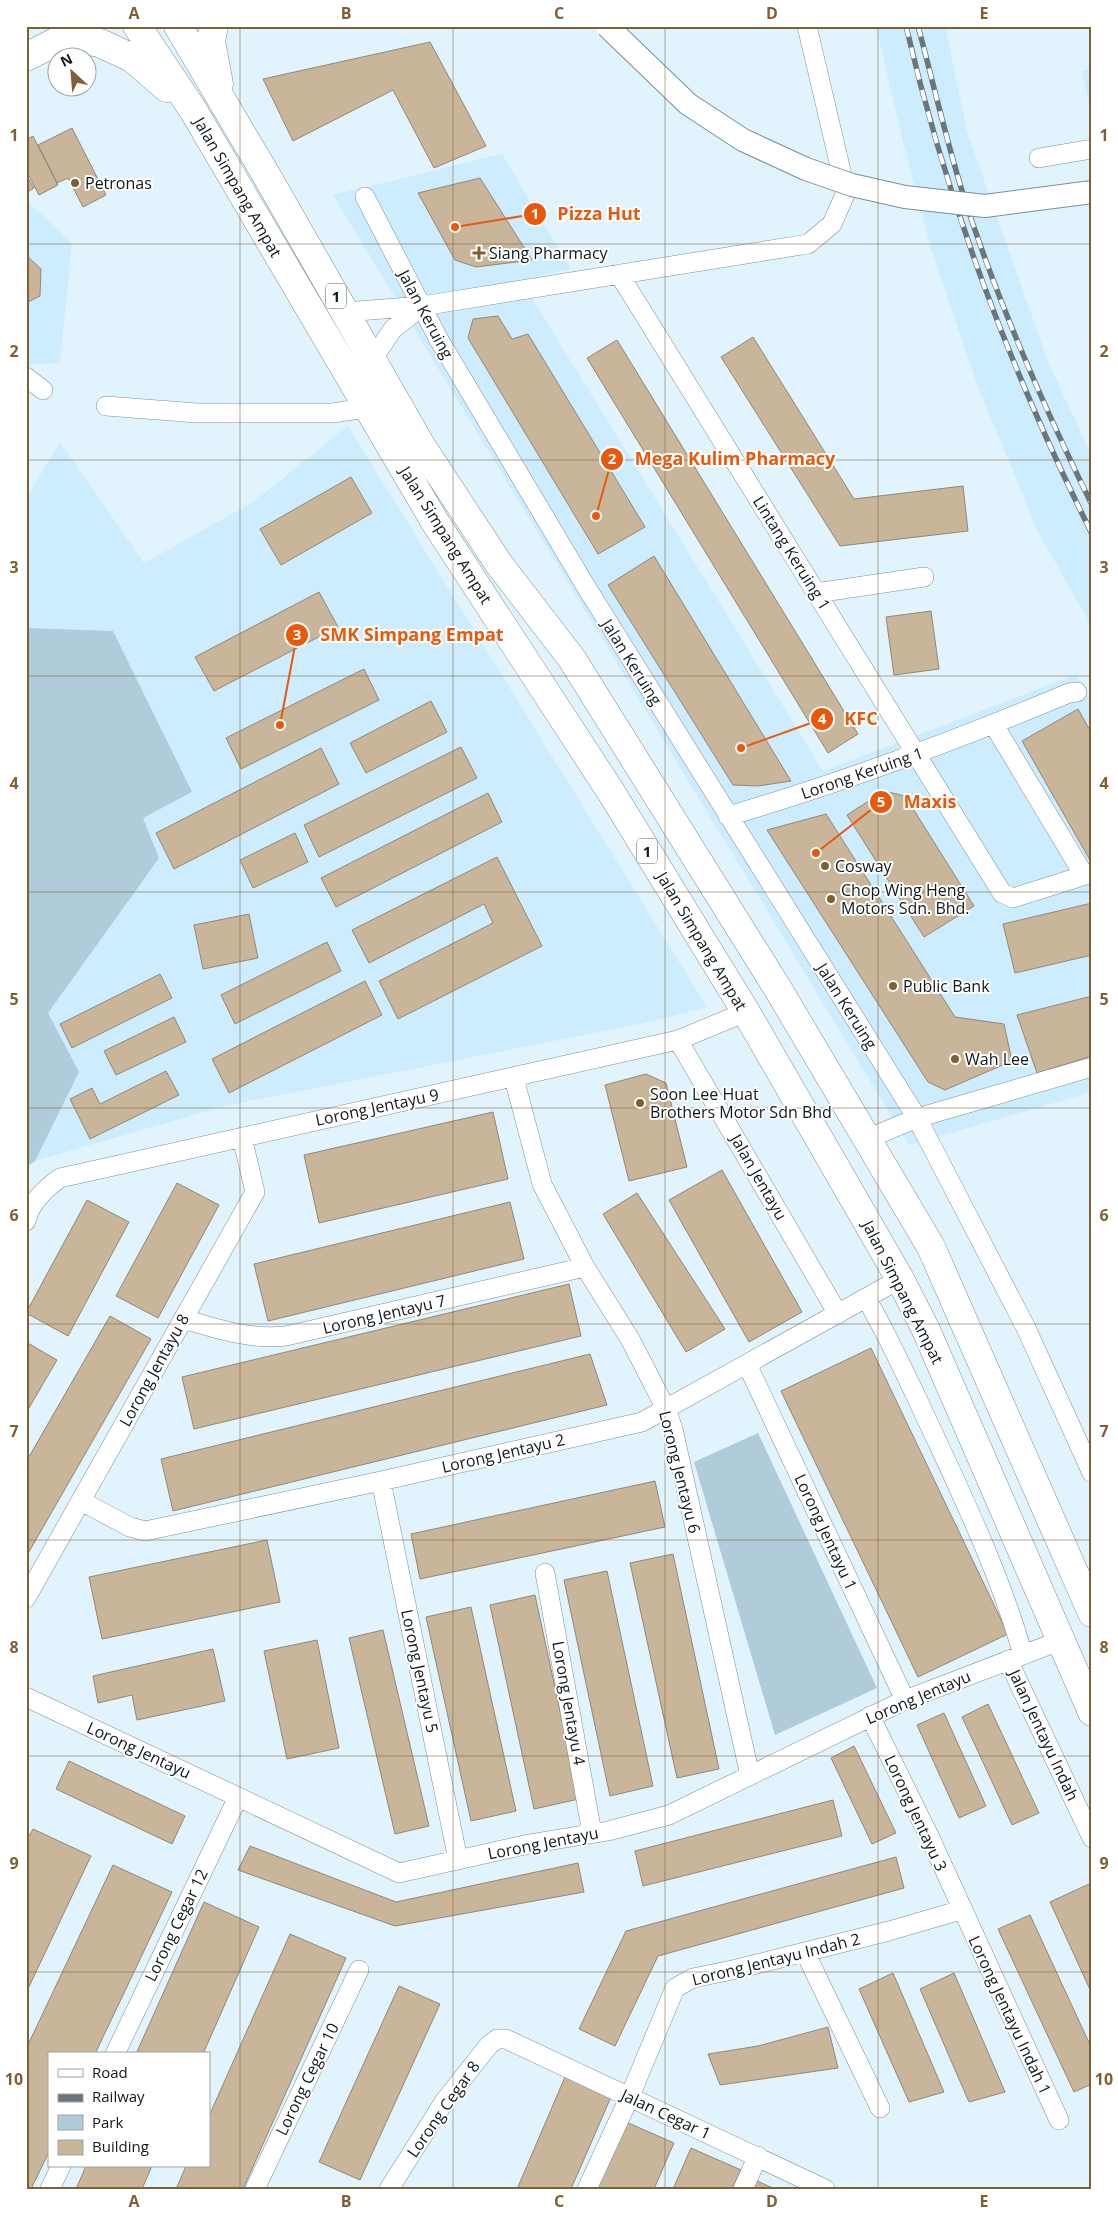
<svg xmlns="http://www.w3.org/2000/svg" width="1118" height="2215" font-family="'Open Sans',sans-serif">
  <rect width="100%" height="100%" fill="#e1f4fe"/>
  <path fill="#cdedfe" d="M 876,26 L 945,26 L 967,131 L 1048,362 L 1092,456 L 1092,627 L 1037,530 L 977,384 L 931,249 L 902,138 Z
    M 1092,69 L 1092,113 L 1081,71 Z
    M 502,154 L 571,269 L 521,280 L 823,771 L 1075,675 L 1092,700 L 1092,1092 L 909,1145 L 333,195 Z
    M 26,200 L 72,243 L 60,363 L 26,365 Z
    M 348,426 L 707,1007 L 645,1023 L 225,1106 L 35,1161 L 26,1167 L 26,499 L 60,442 L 144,563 L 253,502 Z"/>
  <path fill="#b0cbd9" d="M 26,628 L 113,631 L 192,792 L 143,818 L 159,858 L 48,1013 L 79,1072 L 35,1161 L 26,1167 Z
    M 758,1433 L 877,1688 L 775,1735 L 694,1462 Z"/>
  <path fill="#c8b59a" stroke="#938774" d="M 430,42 L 486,146 L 434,168 L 393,90 L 293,141 L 263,79 Z
    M 72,128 L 106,195 L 83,207 L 68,178 L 57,183 L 38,145 Z
    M 33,136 L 58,185 L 39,195 L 26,170 L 26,140 Z
    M 28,178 L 34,188 L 26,193 L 26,179 Z
    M 480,178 L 532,260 L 476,267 L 455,260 L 418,193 Z
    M 26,255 L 41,269 L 40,296 L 26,303 Z
    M 498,316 L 512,339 L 528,334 L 645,527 L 598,554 L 468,338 L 473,319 Z
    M 753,337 L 854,499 L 963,486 L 968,531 L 840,546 L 721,357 Z
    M 617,340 L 858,734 L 828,753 L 587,358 Z
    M 351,477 L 372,513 L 281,565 L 260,529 Z
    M 654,556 L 791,781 L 758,786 L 733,785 L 608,585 Z
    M 319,592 L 338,627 L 214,691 L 195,657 Z
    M 931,611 L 939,669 L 894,675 L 886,617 Z
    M 364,669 L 379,700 L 241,769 L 226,738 Z
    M 431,701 L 447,732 L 366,773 L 350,743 Z
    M 1078,709 L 1092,734 L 1091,862 L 1022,741 Z
    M 461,747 L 477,778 L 319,857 L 304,825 Z
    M 321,748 L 339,784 L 174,869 L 156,833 Z
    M 884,791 L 905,796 L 974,906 L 924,937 L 847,815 Z
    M 488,793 L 502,822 L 336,907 L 321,878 Z
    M 826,814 L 955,1017 L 1004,1024 L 1012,1061 L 945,1090 L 928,1082 L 767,830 Z
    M 295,833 L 308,862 L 253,888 L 240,860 Z
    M 497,857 L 542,946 L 398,1019 L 379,981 L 493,923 L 484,904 L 369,963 L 352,930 Z
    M 1092,903 L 1092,955 L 1015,973 L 1003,924 Z
    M 249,914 L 258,958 L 203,969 L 194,925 Z
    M 327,942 L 341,971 L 235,1024 L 221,995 Z
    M 160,974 L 172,998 L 72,1048 L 60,1024 Z
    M 365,981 L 382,1015 L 229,1093 L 212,1059 Z
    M 1092,996 L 1092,1056 L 1037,1073 L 1017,1015 Z
    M 174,1017 L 186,1042 L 116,1075 L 104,1051 Z
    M 166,1071 L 179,1095 L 90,1139 L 70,1099 L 92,1088 L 100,1104 Z
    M 646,1074 L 666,1083 L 687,1167 L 629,1181 L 605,1085 Z
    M 493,1112 L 508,1179 L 319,1223 L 304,1155 Z
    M 722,1170 L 802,1312 L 749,1342 L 669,1200 Z
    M 177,1183 L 219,1205 L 158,1318 L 116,1296 Z
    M 637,1193 L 725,1329 L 686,1352 L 603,1214 Z
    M 87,1200 L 129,1222 L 68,1336 L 26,1313 Z
    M 510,1202 L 524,1259 L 268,1321 L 254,1264 Z
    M 569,1284 L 581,1336 L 194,1429 L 182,1377 Z
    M 110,1316 L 151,1339 L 26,1557 L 26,1462 Z
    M 26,1342 L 57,1360 L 26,1413 Z
    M 871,1348 L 1008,1634 L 918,1677 L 781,1391 Z
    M 590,1354 L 607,1405 L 173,1511 L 161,1459 Z
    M 655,1481 L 665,1527 L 420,1579 L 411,1534 Z
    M 267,1540 L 280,1602 L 102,1639 L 89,1577 Z
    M 673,1554 L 719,1769 L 677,1778 L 630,1563 Z
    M 607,1571 L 653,1786 L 610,1796 L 564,1580 Z
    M 535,1595 L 579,1799 L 534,1809 L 490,1605 Z
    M 471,1607 L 516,1811 L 471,1821 L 426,1617 Z
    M 383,1630 L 429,1826 L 395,1834 L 349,1638 Z
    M 317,1640 L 339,1748 L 287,1759 L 264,1651 Z
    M 213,1649 L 225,1701 L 137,1720 L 132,1695 L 98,1703 L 93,1676 Z
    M 988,1704 L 1039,1813 L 1012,1825 L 962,1717 Z
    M 944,1713 L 986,1806 L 959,1818 L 917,1725 Z
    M 854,1746 L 896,1833 L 872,1844 L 831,1758 Z
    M 69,1761 L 185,1816 L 172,1844 L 56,1789 Z
    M 833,1800 L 842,1836 L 643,1886 L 635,1851 Z
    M 33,1829 L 91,1856 L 26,1993 L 26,1842 Z
    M 250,1846 L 396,1902 L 578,1863 L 584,1892 L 395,1926 L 238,1870 Z
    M 896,1857 L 904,1888 L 658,1956 L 615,2046 L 579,2029 L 626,1931 Z
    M 113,1865 L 172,1892 L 95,2054 L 49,2054 L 49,2152 L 31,2189 L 26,2189 L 26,2049 Z
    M 1089,1884 L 1092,1890 L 1092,1994 L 1050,1902 Z
    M 204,1902 L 259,1927 L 203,2054 L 136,2054 Z
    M 1030,1915 L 1092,2049 L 1092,2084 L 1074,2092 L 998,1929 Z
    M 290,1934 L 346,1958 L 243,2189 L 176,2189 L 186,2166 L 209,2166 L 209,2116 Z
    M 893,1973 L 944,2092 L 909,2102 L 859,1989 Z
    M 954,1973 L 1005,2092 L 969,2102 L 920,1989 Z
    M 399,1986 L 440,2004 L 360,2180 L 319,2162 Z
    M 828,2027 L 838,2068 L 720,2085 L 708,2054 L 758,2046 Z
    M 565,2077 L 611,2097 L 571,2189 L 517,2189 Z
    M 624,2121 L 674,2143 L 654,2189 L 594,2189 Z
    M 691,2148 L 741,2170 L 732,2189 L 673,2189 Z
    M 86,2166 L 152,2166 L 142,2189 L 76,2189 Z
    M 755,2180 L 775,2189 L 751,2189 Z"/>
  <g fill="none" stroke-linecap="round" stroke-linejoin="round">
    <defs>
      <path id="minor" d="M 1039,158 L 1092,149
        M 365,197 L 438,338 L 585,585 L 917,1118 L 1025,1326 L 1092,1473
        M 619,274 L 1002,893 L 1013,898 L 1092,873
        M 345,312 L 422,306 L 808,244 L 832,224 L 846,192 L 807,26
        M 372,360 L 393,329 L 422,306
        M 26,377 L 43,390
        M 106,406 L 197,413 L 332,413 L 367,408
        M 816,593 L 924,577
        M 994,725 L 1084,875
        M 728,816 C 845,782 957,740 1069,693 L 1077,692
        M 678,1040 L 838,1314
        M 514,1078 L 542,1184 L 585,1267 L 630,1339 L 666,1409 L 673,1429 L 750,1776
        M 867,1139 L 917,1118 L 1092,1067
        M 26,1221 C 30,1203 46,1188 60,1178 L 678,1040 L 746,1012
        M 866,1298 C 893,1344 914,1393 937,1441 C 969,1510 1002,1581 1023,1655
        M 183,1319 C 218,1329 250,1340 286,1336 L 585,1267
        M 747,1364 L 905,1700
        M 381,1481 L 458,1860
        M 81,1501 L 130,1527 L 145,1531 L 381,1481 L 642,1422 L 900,1279
        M 545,1573 L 592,1833
        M 26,1598 L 255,1192 L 242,1137
        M 1008,1660 L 1092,1838
        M 26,1697 L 399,1873 L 529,1844 L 608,1831 L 669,1815 L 905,1700 L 1062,1640
        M 870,1716 L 930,1838 L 1059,2120
        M 805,1952 L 880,2108
        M 115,2054 L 238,1797
        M 50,2189 L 61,2166
        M 255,2189 L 359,1970
        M 389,2189 L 444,2102 L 489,2045 L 497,2039 L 506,2039 L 825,2189
        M 587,2189 L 630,2096 L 675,1988 L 693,1978 L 737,1969 L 889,1931 L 961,1910
        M 743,2189 L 758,2156"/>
      <path id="primary" d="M 26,57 L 87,26"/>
      <path id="trunk" d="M 137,26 L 193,110 L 435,522 L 611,792 L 746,1012 L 900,1279 L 926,1330 L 1092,1712
        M 178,26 L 268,178 L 422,447 L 499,564 L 572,659 L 778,989 L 931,1247 L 1092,1613
        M 214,26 L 211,41 L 219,84
        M 64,37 L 100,43 L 132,58 L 167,88"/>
    </defs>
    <use href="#minor" stroke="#788f9a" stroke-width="20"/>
    <use href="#primary" stroke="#788f9a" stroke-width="29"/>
    <use href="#trunk" stroke="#788f9a" stroke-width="29"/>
    <use href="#minor" stroke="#fff" stroke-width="19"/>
    <use href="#primary" stroke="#fff" stroke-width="28"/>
    <use href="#trunk" stroke="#fff" stroke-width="28"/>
    <defs>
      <path id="rail" d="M 906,26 C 948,206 1010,369 1092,534
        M 918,26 C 933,82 946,139 963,194 C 997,301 1043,405 1092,505"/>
    </defs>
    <use href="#rail" stroke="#69767c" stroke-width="5.5"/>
    <use href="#rail" stroke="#fff" stroke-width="4" stroke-dasharray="11" stroke-linecap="butt"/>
    <defs>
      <path id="tertiary-bridge" d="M 607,26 L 688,104 L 743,140 L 806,169 L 852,185 L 905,197 L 985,206 L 1092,192"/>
    </defs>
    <use href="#tertiary-bridge" stroke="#788f9a" stroke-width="24" stroke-linecap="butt"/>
    <use href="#tertiary-bridge" stroke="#fff" stroke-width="22"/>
  </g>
  <path fill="none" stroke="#7d6134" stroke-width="1" stroke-opacity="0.55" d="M 240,26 L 240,2189M 453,26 L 453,2189M 665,26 L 665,2189M 878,26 L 878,2189M 26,244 L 1092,244M 26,460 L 1092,460M 26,676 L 1092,676M 26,892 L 1092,892M 26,1108 L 1092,1108M 26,1324 L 1092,1324M 26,1540 L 1092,1540M 26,1756 L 1092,1756M 26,1972 L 1092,1972"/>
  <g fill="#7d6134" stroke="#fff" stroke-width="2">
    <circle cx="75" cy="183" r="5"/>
    <path d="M476.5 245.5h5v5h5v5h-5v5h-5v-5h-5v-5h5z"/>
    <circle cx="825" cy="866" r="5"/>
    <circle cx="831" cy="899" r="5"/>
    <circle cx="893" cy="986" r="5"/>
    <circle cx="955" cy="1059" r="5"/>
    <circle cx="640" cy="1103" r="5"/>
  </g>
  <g text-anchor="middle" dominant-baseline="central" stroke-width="4" stroke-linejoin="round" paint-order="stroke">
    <g fill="#fff" stroke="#575d60" stroke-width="1">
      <rect x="326" y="283.5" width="20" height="25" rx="4"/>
      <rect x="637" y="838.5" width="20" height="25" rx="4"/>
    </g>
    <g font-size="15" font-weight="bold" fill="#0f181c">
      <text x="336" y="296">1</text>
      <text x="647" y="851">1</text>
    </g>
    <g font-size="16" fill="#0f181c" stroke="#fff" text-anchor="start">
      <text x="85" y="183">Petronas</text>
      <text x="489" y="253">Siang Pharmacy</text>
      <text x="835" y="866">Cosway</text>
      <text x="841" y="890">Chop Wing Heng<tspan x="841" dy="18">Motors Sdn. Bhd.</tspan></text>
      <text x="903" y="986">Public Bank</text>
      <text x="965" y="1059">Wah Lee</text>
      <text x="650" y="1094">Soon Lee Huat<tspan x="650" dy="18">Brothers Motor Sdn Bhd</tspan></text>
    </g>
    <g font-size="16" fill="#0f181c" stroke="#fff">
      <text transform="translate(238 187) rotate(60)">Jalan Simpang Ampat</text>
      <text transform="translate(426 314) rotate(62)">Jalan Keruing</text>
      <text transform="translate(446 535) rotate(58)">Jalan Simpang Ampat</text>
      <text transform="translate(792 553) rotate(58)">Lintang Keruing 1</text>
      <text transform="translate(632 662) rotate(58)">Jalan Keruing</text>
      <text transform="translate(862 773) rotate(-19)">Lorong Keruing 1</text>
      <text transform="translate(702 941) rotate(59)">Jalan Simpang Ampat</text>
      <text transform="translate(847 1006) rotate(58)">Jalan Keruing</text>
      <text transform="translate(377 1107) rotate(-12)">Lorong Jentayu 9</text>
      <text transform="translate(759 1177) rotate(60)">Jalan Jentayu</text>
      <text transform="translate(903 1292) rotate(63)">Jalan Simpang Ampat</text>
      <text transform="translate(384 1314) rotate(-13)">Lorong Jentayu 7</text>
      <text transform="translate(154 1370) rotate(-61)">Lorong Jentayu 8</text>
      <text transform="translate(503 1453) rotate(-13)">Lorong Jentayu 2</text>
      <text transform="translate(680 1472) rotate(76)">Lorong Jentayu 6</text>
      <text transform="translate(826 1532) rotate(65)">Lorong Jentayu 1</text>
      <text transform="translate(420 1671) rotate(78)">Lorong Jentayu 5</text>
      <text transform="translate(918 1697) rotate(-23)">Lorong Jentayu</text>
      <text transform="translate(569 1703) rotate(80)">Lorong Jentayu 4</text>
      <text transform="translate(1044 1735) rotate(65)">Jalan Jentayu Indah</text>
      <text transform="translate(139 1750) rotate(25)">Lorong Jentayu</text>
      <text transform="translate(916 1813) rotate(65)">Lorong Jentayu 3</text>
      <text transform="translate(543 1843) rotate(-11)">Lorong Jentayu</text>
      <text transform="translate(176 1925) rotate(-64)">Lorong Cegar 12</text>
      <text transform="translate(776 1959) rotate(-14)">Lorong Jentayu Indah 2</text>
      <text transform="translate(1010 2015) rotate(65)">Lorong Jentayu Indah 1</text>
      <text transform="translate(307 2079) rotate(-64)">Lorong Cegar 10</text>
      <text transform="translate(443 2109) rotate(-55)">Lorong Cegar 8</text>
      <text transform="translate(666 2114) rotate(25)">Jalan Cegar 1</text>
    </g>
  </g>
  <path fill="none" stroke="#e8590c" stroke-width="2" d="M455 227L535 214M596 516L612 459M280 725L297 635M741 748L822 719M816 853L881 802"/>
  <g fill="#e8590c" stroke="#fff" stroke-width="2">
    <circle cx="455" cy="227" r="5"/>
    <circle cx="596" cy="516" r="5"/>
    <circle cx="280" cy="725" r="5"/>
    <circle cx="741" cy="748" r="5"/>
    <circle cx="816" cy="853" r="5"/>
    <circle cx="535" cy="214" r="12"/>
    <circle cx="612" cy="459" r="12"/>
    <circle cx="297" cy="635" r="12"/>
    <circle cx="822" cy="719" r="12"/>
    <circle cx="881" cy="802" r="12"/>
  </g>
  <g font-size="15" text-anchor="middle" font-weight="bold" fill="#fff">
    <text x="535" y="219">1</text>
    <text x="612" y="464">2</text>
    <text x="297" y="640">3</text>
    <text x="822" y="724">4</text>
    <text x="881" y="807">5</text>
  </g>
  <g font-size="18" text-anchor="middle" font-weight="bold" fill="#e8590c" stroke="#fff" stroke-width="4" stroke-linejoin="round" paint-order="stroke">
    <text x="599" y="220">Pizza Hut</text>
    <text x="735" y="465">Mega Kulim Pharmacy</text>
    <text x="412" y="641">SMK Simpang Empat</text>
    <text x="861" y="725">KFC</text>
    <text x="930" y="808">Maxis</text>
  </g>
  <rect width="1118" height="2215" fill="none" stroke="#ffffff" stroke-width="55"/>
  <rect x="48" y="2052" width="162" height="115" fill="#ffffff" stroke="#9fa3a4"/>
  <rect x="58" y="2069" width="25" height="8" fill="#ffffff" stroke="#9fa3a4"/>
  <text x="92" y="2078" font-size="15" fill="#0f181c">Road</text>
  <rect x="58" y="2094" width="25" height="8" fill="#69767c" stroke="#9fa3a4"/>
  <text x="92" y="2102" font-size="15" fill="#0f181c">Railway</text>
  <rect x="58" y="2115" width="25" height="15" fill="#b0cbd9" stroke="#9fa3a4"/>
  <text x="92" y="2128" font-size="15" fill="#0f181c">Park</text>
  <rect x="58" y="2140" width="25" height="15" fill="#c8b59a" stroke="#9fa3a4"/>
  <text x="92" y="2152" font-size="15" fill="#0f181c">Building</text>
  <g transform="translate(72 72) rotate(334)"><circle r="24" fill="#ffffff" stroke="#9fa3a4"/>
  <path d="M0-4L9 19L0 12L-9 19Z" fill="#7d6134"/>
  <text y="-8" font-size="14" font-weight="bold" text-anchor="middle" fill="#0f181c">N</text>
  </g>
  <rect x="28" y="28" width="1062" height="2160" fill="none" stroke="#7d6134" stroke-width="2"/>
  <g font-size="16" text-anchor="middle" font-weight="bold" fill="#7d6134">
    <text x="134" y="19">A</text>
    <text x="346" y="19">B</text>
    <text x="559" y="19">C</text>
    <text x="772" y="19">D</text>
    <text x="984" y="19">E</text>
    <text x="14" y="141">1</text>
    <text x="1104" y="141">1</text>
    <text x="14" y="357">2</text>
    <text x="1104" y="357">2</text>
    <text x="14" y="573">3</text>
    <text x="1104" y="573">3</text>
    <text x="14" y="789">4</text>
    <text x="1104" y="789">4</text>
    <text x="14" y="1005">5</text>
    <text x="1104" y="1005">5</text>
    <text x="14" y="1221">6</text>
    <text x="1104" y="1221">6</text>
    <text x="14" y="1437">7</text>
    <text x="1104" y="1437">7</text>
    <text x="14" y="1653">8</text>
    <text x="1104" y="1653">8</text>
    <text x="14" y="1869">9</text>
    <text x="1104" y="1869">9</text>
    <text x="14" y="2085">10</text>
    <text x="1104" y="2085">10</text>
    <text x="134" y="2207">A</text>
    <text x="346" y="2207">B</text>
    <text x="559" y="2207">C</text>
    <text x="772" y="2207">D</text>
    <text x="984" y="2207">E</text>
  </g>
</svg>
